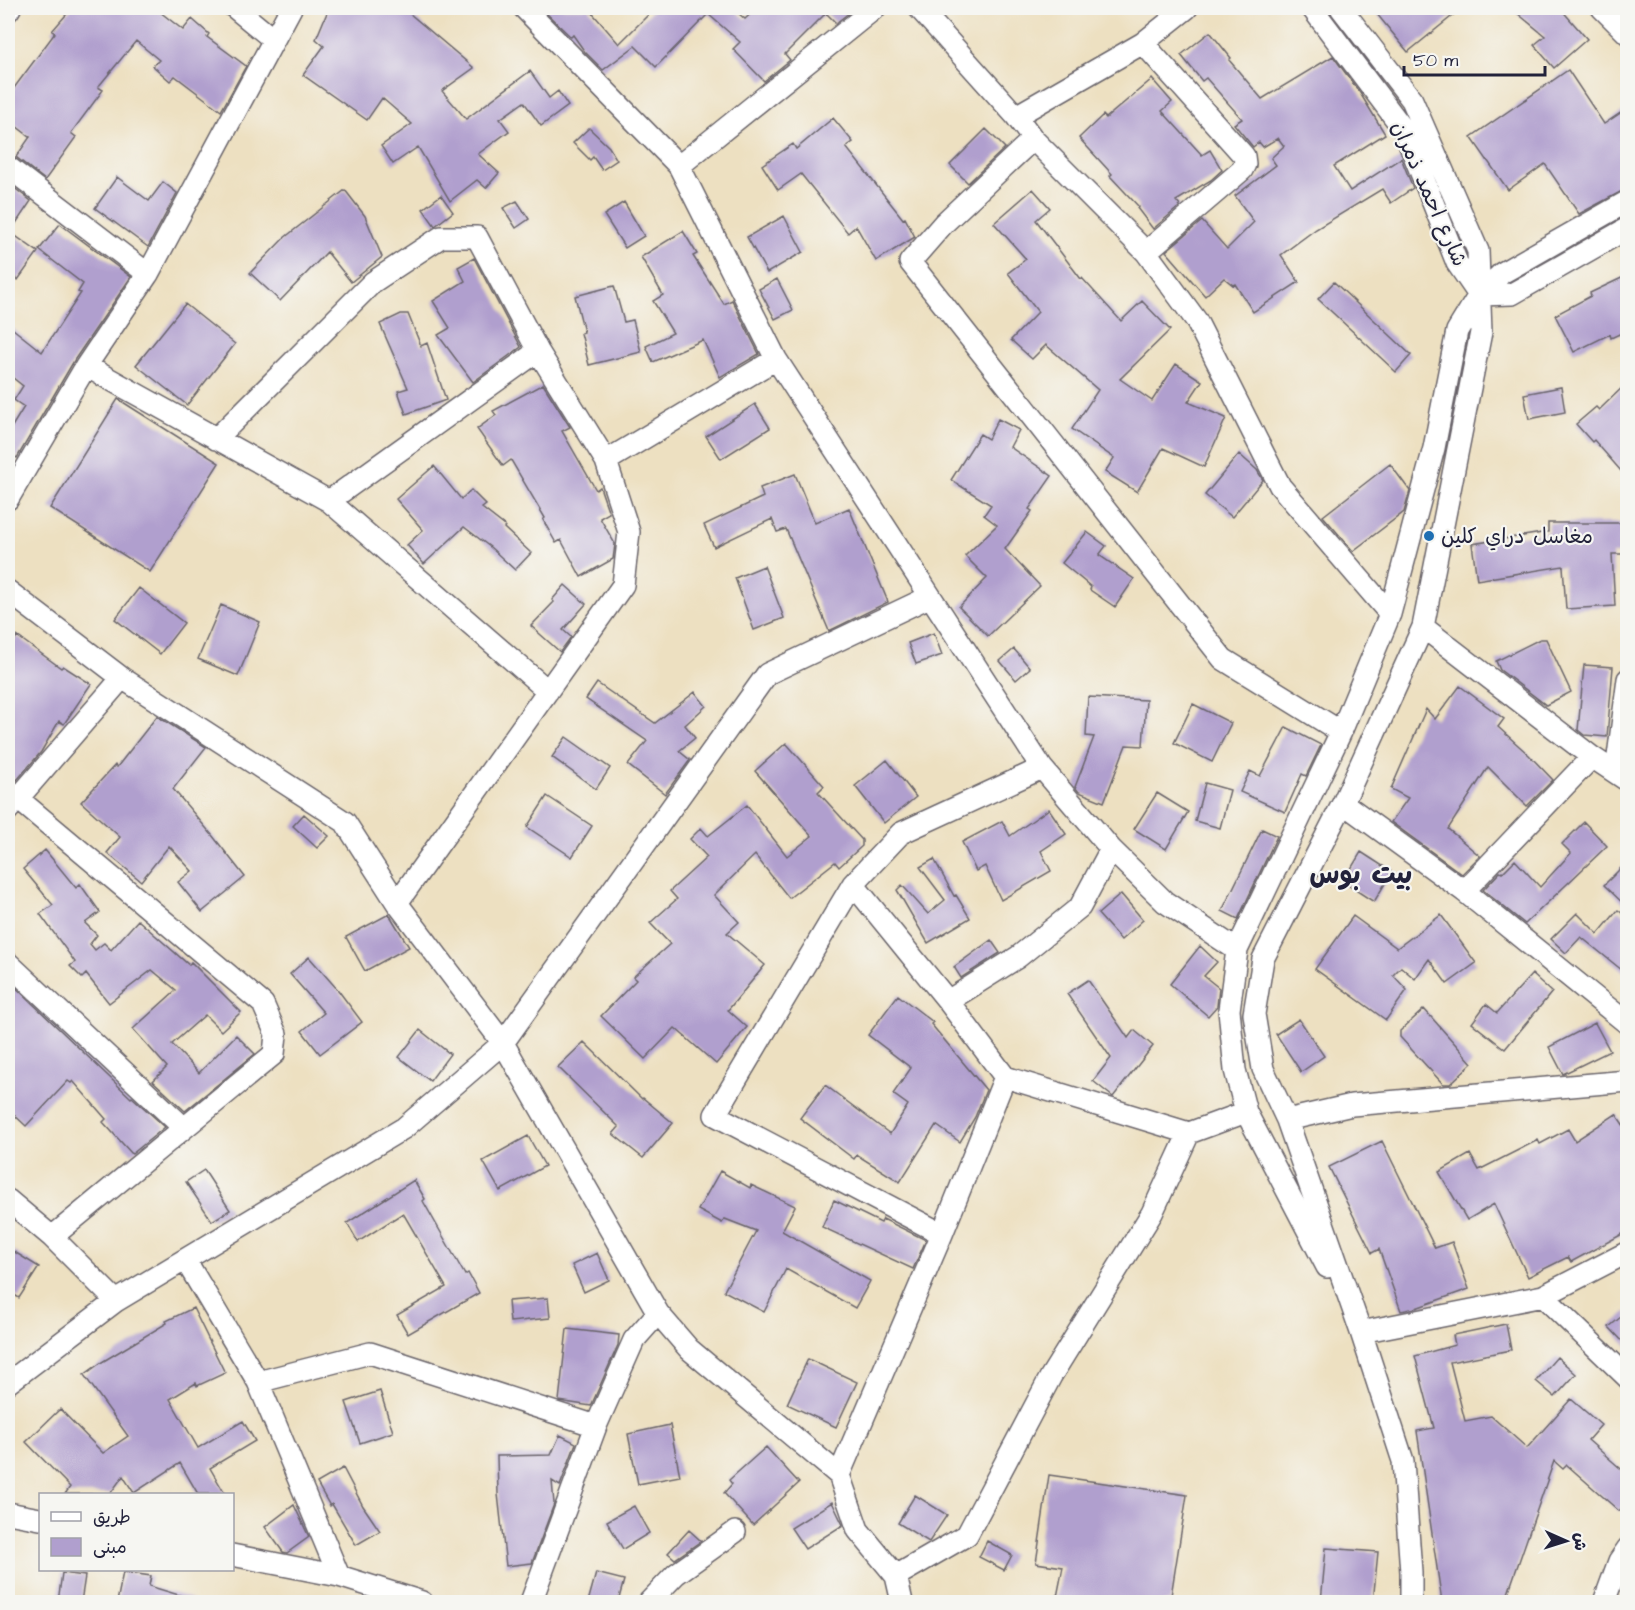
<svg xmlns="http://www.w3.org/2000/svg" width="1635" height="1610" font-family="'Architects Daughter','Playpen Sans Arabic',sans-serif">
  <rect width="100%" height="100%" fill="#f6f6f2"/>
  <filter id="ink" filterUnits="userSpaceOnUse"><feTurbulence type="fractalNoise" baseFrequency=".0167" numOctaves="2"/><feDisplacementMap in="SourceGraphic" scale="12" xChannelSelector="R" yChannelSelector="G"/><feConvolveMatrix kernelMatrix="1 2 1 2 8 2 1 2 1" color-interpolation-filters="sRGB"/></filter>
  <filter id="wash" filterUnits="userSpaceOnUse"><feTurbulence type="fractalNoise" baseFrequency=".008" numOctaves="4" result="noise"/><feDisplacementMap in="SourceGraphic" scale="24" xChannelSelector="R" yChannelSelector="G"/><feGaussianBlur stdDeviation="1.35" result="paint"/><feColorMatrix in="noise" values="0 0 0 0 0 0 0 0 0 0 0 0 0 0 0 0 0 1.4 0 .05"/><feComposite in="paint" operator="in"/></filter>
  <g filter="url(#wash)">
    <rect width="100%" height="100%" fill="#ede0c1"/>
    <g id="blocks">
      <path fill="#b09fce" d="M 72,8 L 155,8 L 183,30 L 192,19 L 209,34 L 207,37 L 246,66 L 221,111 L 175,76 L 170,81 L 153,66 L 159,60 L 136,41 L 98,87 L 103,90 L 71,133 L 76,137 L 45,180 L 16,157 L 30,137 L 8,120 L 8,96 L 55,33 L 52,31 Z
        M 329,8 L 403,8 L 474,68 L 442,91 L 466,119 L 530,71 L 549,98 L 558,91 L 568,106 L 541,126 L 524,102 L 500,119 L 509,131 L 478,154 L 499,173 L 486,188 L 477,180 L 450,201 L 418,147 L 393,164 L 381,146 L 412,124 L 382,98 L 367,120 L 303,75 L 324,46 L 316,39 Z
        M 541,8 L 588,8 L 619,44 L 655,8 L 732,8 L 745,19 L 757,8 L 855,8 L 836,23 L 826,13 L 785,54 L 790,60 L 764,81 L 733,49 L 740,42 L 708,14 L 656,67 L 635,46 L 603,70 L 585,52 L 573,35 L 571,37 Z
        M 1372,8 L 1462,8 L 1408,52 Z
        M 1511,8 L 1560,8 L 1587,39 L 1554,68 L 1534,45 L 1545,36 Z
        M 1210,32 L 1231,58 L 1229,60 L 1262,99 L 1333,56 L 1360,93 L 1385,134 L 1334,166 L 1350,191 L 1401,158 L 1413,188 L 1391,203 L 1382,189 L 1316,229 L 1281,255 L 1299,282 L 1253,312 L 1235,284 L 1233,285 L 1224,278 L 1205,296 L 1166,251 L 1202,221 L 1227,249 L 1254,222 L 1235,196 L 1276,165 L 1271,158 L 1284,146 L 1278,138 L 1263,147 L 1259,142 L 1253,147 L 1234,124 L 1242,119 L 1206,78 L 1202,81 L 1181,55 Z
        M 1568,70 L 1604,124 L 1628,108 L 1628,188 L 1579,214 L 1545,164 L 1508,190 L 1471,137 Z
        M 1152,79 L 1172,102 L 1162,111 L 1202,155 L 1210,150 L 1222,170 L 1211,180 L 1176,201 L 1180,206 L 1153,229 L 1137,208 L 1139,207 L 1110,176 L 1112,174 L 1079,138 L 1103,115 L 1106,118 Z
        M 833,118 L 853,142 L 846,147 L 903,219 L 905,218 L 915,237 L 876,261 L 856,226 L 848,233 L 801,174 L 778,190 L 762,165 L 793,144 L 796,149 Z
        M 589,128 L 609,147 L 617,160 L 602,170 L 593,157 L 590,160 L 573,143 Z
        M 986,129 L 1005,148 L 968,183 L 950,165 Z
        M 117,177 L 149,201 L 163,182 L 177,193 L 148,247 L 95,208 Z
        M 8,183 L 31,201 L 10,232 L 38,252 L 18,280 L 8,272 Z
        M 1033,189 L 1050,208 L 1036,220 L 1081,279 L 1082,278 L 1121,321 L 1142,301 L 1170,330 L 1120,379 L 1152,401 L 1176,364 L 1202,381 L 1188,402 L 1226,418 L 1204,467 L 1163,448 L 1137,492 L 1105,472 L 1114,458 L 1072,429 L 1098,390 L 1046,345 L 1032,359 L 1011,340 L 1038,312 L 1008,273 L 1026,259 L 994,223 Z
        M 345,190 L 365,216 L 382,257 L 351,282 L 327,252 L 280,301 L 250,273 L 284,238 Z
        M 441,195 L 453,212 L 435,226 L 423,209 Z
        M 517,201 L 529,219 L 516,228 L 503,208 Z
        M 624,202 L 644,236 L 625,248 L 604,215 Z
        M 784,216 L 803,252 L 767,273 L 747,237 Z
        M 60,224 L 131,277 L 75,359 L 17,458 L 8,452 L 8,433 L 24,407 L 14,400 L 23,386 L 8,374 L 8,325 L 42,352 L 81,293 L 78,292 L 83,284 L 39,250 Z
        M 683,231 L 697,254 L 693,256 L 724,304 L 732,300 L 759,354 L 720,377 L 703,340 L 653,362 L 646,346 L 673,333 L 653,301 L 663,295 L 641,257 Z
        M 474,258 L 521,347 L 473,382 L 438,335 L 450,328 L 433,301 L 465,281 L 458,267 Z
        M 1628,275 L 1628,330 L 1611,338 L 1610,334 L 1574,352 L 1555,315 L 1591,296 L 1590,293 Z
        M 777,279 L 793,310 L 775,319 L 759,289 Z
        M 1334,282 L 1411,355 L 1396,372 L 1318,299 Z
        M 614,286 L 624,322 L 633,320 L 641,352 L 589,365 L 581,333 L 584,332 L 575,296 Z
        M 185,304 L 235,344 L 187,405 L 136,365 Z
        M 401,314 L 408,314 L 421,346 L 427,343 L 446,400 L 406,414 L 398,391 L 408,388 L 380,324 Z
        M 1628,382 L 1628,479 L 1594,440 L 1592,442 L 1576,424 L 1596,407 L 1599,410 Z
        M 543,384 L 570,427 L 562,431 L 596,490 L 600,487 L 609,513 L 600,518 L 615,544 L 613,559 L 581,577 L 561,540 L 556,543 L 543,520 L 545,518 L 511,460 L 503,466 L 477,429 L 496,415 L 493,411 Z
        M 1561,387 L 1565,412 L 1529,419 L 1524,394 Z
        M 118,399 L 219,463 L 150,572 L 50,508 Z
        M 755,404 L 770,428 L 721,459 L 706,436 Z
        M 998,419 L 1019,430 L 1010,447 L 1052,476 L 1029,509 L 1032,511 L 1005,549 L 1040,586 L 988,636 L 959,607 L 987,578 L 965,556 L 997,525 L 984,515 L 991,505 L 951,480 L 980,434 L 988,439 Z
        M 1239,454 L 1257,470 L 1263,480 L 1232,517 L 1205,495 Z
        M 1390,464 L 1410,491 L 1404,512 L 1353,551 L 1323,516 Z
        M 434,466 L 461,499 L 471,490 L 486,505 L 482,508 L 505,526 L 504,528 L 531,553 L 515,570 L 490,547 L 464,527 L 424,564 L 407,545 L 423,530 L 396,499 Z
        M 795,474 L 815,523 L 849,508 L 888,602 L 829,631 L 786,529 L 777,532 L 772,519 L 714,547 L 704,525 L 763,497 L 760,488 Z
        M 1548,523 L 1624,523 L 1624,554 L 1612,554 L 1615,606 L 1566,609 L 1563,566 L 1477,580 L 1472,544 L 1548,532 Z
        M 1087,532 L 1106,546 L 1099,555 L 1134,579 L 1115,607 L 1090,590 L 1091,587 L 1062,563 Z
        M 764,566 L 784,618 L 754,630 L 735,578 Z
        M 565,585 L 586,604 L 563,630 L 571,637 L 560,652 L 531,626 L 554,602 L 552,600 Z
        M 139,588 L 184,623 L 160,654 L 115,619 Z
        M 221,605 L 260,622 L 238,676 L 198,659 Z
        M 934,633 L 942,655 L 916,664 L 908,643 Z
        M 17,636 L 61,668 L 63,666 L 91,684 L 64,724 L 59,721 L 41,752 L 17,780 L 8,775 L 8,650 Z
        M 1540,639 L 1546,639 L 1571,692 L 1546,705 L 1500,670 L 1496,661 Z
        M 1014,649 L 1030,668 L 1016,680 L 1000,661 Z
        M 1584,665 L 1613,667 L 1607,737 L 1584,735 L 1578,730 Z
        M 597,683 L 655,723 L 695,692 L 706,706 L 685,725 L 695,738 L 679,751 L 690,760 L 665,794 L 628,765 L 647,741 L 586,699 Z
        M 1460,686 L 1504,719 L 1498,727 L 1529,755 L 1553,780 L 1527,806 L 1488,767 L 1448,829 L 1480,856 L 1462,874 L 1391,822 L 1408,798 L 1391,789 L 1426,709 L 1435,719 Z
        M 1088,697 L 1146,700 L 1143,746 L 1126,745 L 1104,802 L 1079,792 L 1075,787 L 1094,737 L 1086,736 Z
        M 1193,704 L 1231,723 L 1212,762 L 1174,743 Z
        M 157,716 L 206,747 L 173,789 L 212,835 L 245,877 L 202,912 L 178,882 L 192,871 L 169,846 L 141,881 L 107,853 L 120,837 L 81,802 L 115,765 L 117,767 Z
        M 1286,727 L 1321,745 L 1306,776 L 1302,774 L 1285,812 L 1240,792 L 1250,771 L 1260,776 Z
        M 566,737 L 610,768 L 596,789 L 552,757 Z
        M 786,743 L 824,786 L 818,792 L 862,840 L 862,846 L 839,867 L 835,862 L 789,898 L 755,855 L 714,895 L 739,922 L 727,933 L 765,965 L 728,1010 L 747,1027 L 716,1064 L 675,1028 L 645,1059 L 601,1016 L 636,980 L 633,977 L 670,944 L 650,923 L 677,899 L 670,891 L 707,857 L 690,839 L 701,828 L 708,836 L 747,805 L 787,856 L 812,836 L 755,771 Z
        M 887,760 L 916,797 L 884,823 L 855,786 Z
        M 1205,783 L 1230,790 L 1220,828 L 1195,821 Z
        M 1157,793 L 1188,812 L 1166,849 L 1134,829 Z
        M 547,796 L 592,826 L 572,857 L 527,827 Z
        M 1049,809 L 1066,834 L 1041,851 L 1051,871 L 1001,900 L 985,866 L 976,871 L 962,842 L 1002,821 L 1010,836 Z
        M 304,814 L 329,836 L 317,848 L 293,826 Z
        M 1584,822 L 1607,846 L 1525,924 L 1483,890 L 1500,872 L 1502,873 L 1515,860 L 1540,887 L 1571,853 L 1562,844 Z
        M 1262,829 L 1277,836 L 1238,919 L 1222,911 Z
        M 45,850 L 76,888 L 80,884 L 100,912 L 85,923 L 97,935 L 90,944 L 95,950 L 104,943 L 111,950 L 138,920 L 189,965 L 191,962 L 241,1012 L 221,1031 L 205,1015 L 172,1044 L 199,1073 L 236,1035 L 255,1054 L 185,1111 L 153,1081 L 167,1067 L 133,1029 L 176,990 L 152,970 L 109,1003 L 86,974 L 82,978 L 70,966 L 75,962 L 40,914 L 53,905 L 23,869 Z
        M 1361,852 L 1392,872 L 1374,902 L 1343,882 Z
        M 934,859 L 954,896 L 956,895 L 970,918 L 928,943 L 897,890 L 902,885 L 928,914 L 945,900 L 920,867 Z
        M 1628,861 L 1628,908 L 1604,885 Z
        M 1121,894 L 1143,920 L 1121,940 L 1098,914 Z
        M 1618,910 L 1628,918 L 1628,975 L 1581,937 L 1566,953 L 1551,939 L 1577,913 L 1598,934 Z
        M 389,914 L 409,947 L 365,971 L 346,937 Z
        M 1441,915 L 1476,963 L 1447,984 L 1429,959 L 1415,979 L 1401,967 L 1393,975 L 1407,990 L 1386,1020 L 1315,969 L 1353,916 L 1397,948 Z
        M 991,940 L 1000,953 L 961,978 L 954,967 Z
        M 1200,946 L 1217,962 L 1204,976 L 1219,988 L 1217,1006 L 1208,1016 L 1170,984 Z
        M 309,957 L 338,990 L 362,1022 L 320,1054 L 302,1031 L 324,1013 L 290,974 Z
        M 1532,974 L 1552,992 L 1505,1049 L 1472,1023 L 1486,1004 L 1497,1013 Z
        M 8,980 L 131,1098 L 132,1097 L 165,1127 L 132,1154 L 103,1122 L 106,1119 L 73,1081 L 71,1083 L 68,1081 L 26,1126 L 8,1109 Z
        M 1088,980 L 1128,1038 L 1134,1030 L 1153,1046 L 1113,1097 L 1093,1081 L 1111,1058 L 1067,994 Z
        M 898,995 L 933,1022 L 931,1024 L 986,1090 L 975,1117 L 960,1142 L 936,1125 L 900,1182 L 857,1155 L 854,1159 L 800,1118 L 825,1085 L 890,1134 L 908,1105 L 893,1094 L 911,1068 L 868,1035 Z
        M 1424,1009 L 1472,1063 L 1450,1084 L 1443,1084 L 1400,1037 L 1400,1031 Z
        M 1299,1019 L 1324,1056 L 1301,1072 L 1276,1034 Z
        M 1595,1023 L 1610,1051 L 1563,1074 L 1549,1047 Z
        M 420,1030 L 450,1054 L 430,1081 L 399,1057 Z
        M 584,1042 L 642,1099 L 643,1098 L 673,1123 L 643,1158 L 613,1134 L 619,1127 L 558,1067 Z
        M 1616,1114 L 1628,1132 L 1628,1231 L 1571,1262 L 1568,1257 L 1528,1277 L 1494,1204 L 1467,1220 L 1439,1172 L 1470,1154 L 1479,1170 L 1538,1140 L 1540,1144 L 1568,1129 L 1575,1141 Z
        M 528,1136 L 545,1166 L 500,1191 L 483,1161 Z
        M 1382,1141 L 1435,1248 L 1452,1242 L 1469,1289 L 1416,1308 L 1401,1311 L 1379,1249 L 1372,1253 L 1329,1167 Z
        M 204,1170 L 230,1210 L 212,1221 L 186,1182 Z
        M 720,1171 L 750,1188 L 751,1185 L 795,1206 L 782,1231 L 870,1281 L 855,1308 L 786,1269 L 764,1312 L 724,1291 L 756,1231 L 725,1219 L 722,1223 L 698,1210 Z
        M 414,1180 L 425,1199 L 423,1201 L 465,1275 L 468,1273 L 479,1293 L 408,1334 L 397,1315 L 446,1287 L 403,1213 L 358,1242 L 347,1223 Z
        M 834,1200 L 881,1223 L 883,1219 L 926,1240 L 913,1269 L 822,1227 Z
        M 8,1248 L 39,1267 L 19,1298 L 8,1291 Z
        M 597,1253 L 609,1280 L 584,1292 L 572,1265 Z
        M 548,1298 L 550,1318 L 510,1322 L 508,1301 Z
        M 193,1308 L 225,1373 L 197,1386 L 196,1383 L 170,1399 L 198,1448 L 243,1421 L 255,1441 L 210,1468 L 225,1494 L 198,1494 L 180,1463 L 134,1493 L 123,1476 L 110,1494 L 65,1494 L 70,1487 L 26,1442 L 60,1409 L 103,1453 L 128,1436 L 84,1375 L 102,1362 L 167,1323 L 166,1321 Z
        M 1628,1311 L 1628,1347 L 1609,1327 Z
        M 1506,1324 L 1511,1350 L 1450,1362 L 1465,1421 L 1491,1416 L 1527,1448 L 1571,1399 L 1601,1425 L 1588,1440 L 1628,1475 L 1628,1501 L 1619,1511 L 1567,1465 L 1563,1469 L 1554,1461 L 1505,1602 L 1442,1602 L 1417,1431 L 1434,1428 L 1415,1356 L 1455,1345 L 1453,1335 Z
        M 567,1329 L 619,1335 L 618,1345 L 591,1406 L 559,1401 Z
        M 1557,1357 L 1576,1374 L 1555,1397 L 1536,1381 Z
        M 808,1359 L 857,1382 L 836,1427 L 787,1404 Z
        M 380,1391 L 393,1432 L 360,1443 L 346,1402 Z
        M 670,1425 L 680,1476 L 638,1484 L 628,1434 Z
        M 560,1435 L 576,1443 L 560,1486 L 552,1481 L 554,1504 L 532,1563 L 506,1566 L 498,1494 L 497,1456 L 551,1455 Z
        M 766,1447 L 799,1483 L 753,1525 L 724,1493 L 732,1484 L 729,1480 Z
        M 343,1468 L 363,1506 L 380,1531 L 356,1545 L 332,1504 L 330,1506 L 317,1483 Z
        M 1049,1475 L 1187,1495 L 1170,1602 L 1056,1602 L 1063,1567 L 1036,1563 Z
        M 915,1495 L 947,1515 L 929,1542 L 898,1523 Z
        M 832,1502 L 843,1525 L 805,1549 L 791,1528 Z
        M 294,1505 L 309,1537 L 287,1553 L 283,1552 L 265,1527 Z
        M 634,1506 L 649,1533 L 623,1549 L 607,1521 Z
        M 689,1530 L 701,1541 L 675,1559 L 668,1553 Z
        M 987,1541 L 1012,1555 L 1004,1570 L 979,1557 Z
        M 1326,1548 L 1378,1552 L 1373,1602 L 1321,1602 Z
        M 123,1572 L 151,1576 L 149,1586 L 192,1599 L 191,1602 L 117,1602 Z
        M 62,1573 L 85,1576 L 81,1602 L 58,1602 Z
        M 596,1573 L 624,1580 L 618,1602 L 588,1602 Z"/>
    </g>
  </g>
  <g filter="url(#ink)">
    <use href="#blocks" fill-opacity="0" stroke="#69646a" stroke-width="1.5"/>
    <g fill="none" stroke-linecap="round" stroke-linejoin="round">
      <defs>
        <path id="minor" d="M 235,8 L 274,40
          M 524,8 L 679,166 L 776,359 L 1042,768 L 1111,849 L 1165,902 L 1237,950
          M 919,8 L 1016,116 L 1033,139 L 1146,252 L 1196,320 L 1280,486 L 1390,614
          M 1312,8 L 1404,130 L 1457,263 L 1479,295
          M 1341,8 L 1412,100 L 1478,251 L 1481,332 L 1423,627 L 1343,803 L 1263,959 L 1254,1014 L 1263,1069 L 1287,1120 L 1361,1332 L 1403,1461 L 1411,1572 L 1411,1602
          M 1602,8 L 1628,34
          M 8,11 L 10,8
          M 1143,43 L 1244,156 L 1245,164 L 1242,170 L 1146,252
          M 1016,116 L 1143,43 L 1187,8
          M 1033,139 L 944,223 L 910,262 L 1223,659 L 1341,732
          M 679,166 L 875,8
          M 8,167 L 148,274
          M 1479,295 L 1512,294 L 1628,228
          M 86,366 L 329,501 L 548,691
          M 216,439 L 373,282 L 441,237 L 477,237 L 538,351 L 606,461 L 629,532 L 623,585 L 397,903
          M 606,461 L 776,359
          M 8,499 L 86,366 L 148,274 L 291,8
          M 329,501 L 538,351
          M 8,591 L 122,678 L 345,822 L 397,903 L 503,1043 L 658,1313 L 689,1349 L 839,1475 L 858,1530 L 896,1576 L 902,1602
          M 1423,627 L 1592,757 L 1628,781
          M 1616,772 L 1628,679
          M 8,792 L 17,798 L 263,1004 L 276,1034 L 274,1054 L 52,1237
          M 1343,803 L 1464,891 L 1628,1024
          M 8,810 L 122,678
          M 1464,891 L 1592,757
          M 8,963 L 184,1128
          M 948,1001 L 1018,957 L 1080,907 L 1111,849
          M 1005,1077 L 1189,1133
          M 1287,1120 L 1352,1105 L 1628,1081
          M 8,1200 L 52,1237 L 116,1301
          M 942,1234 L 715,1115 L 853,884 L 901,833 L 1042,768
          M 186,1261 L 258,1382 L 339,1576
          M 1327,1267 L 1246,1112 L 1235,1070 L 1229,1010 L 1237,950 L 1341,732 L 1390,614 L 1434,448 L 1457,331 L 1479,295 L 1502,273 L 1628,201
          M 1543,1296 L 1628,1378
          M 1361,1332 L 1543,1296 L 1628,1252
          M 258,1382 L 370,1353 L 596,1426
          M 8,1383 L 116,1301 L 404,1128 L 503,1043 L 767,674 L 929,597
          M 839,1475 L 942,1234 L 1005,1077 L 948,1001 L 853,884
          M 8,1513 L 40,1519
          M 232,1555 L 339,1576 L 422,1602
          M 896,1576 L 967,1535 L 1051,1376 L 1152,1213 L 1189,1133 L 1246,1112
          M 531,1602 L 596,1426 L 634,1340 L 658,1313
          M 649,1602 L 676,1574 L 735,1532
          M 1604,1602 L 1619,1561 L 1628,1548"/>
      </defs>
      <use href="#minor" stroke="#69646a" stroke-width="24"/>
      <use href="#minor" stroke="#fff" stroke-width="21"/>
    </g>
  </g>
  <circle fill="#1f6fb2" stroke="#f6f6f2" stroke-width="2" cx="1429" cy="536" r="6"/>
  <g text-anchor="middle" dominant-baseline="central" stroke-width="4.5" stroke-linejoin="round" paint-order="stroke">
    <g font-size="21" fill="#22223b" stroke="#f6f6f2">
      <text transform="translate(1429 194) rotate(66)">شارع احمد ذمران</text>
    </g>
    <g font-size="21" fill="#22223b" stroke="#f6f6f2" text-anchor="start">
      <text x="1441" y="536">مغاسل دراي كلين</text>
    </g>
    <g font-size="27" font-weight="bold" fill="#22223b" stroke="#f6f6f2">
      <text x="1361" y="875">بيت بوس</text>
    </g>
  </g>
  <rect width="1635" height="1610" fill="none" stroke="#f6f6f2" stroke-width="30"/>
  <rect x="39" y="1493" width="195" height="78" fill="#f6f6f2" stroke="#a1a1a9" stroke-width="1.5"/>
  <rect x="51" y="1512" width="30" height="9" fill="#ffffff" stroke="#a1a1a9" stroke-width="1.5"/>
  <text x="93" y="1523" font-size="18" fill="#22223b">طريق</text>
  <rect x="51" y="1538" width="30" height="18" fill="#b09fce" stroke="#a1a1a9" stroke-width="1.5"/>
  <text x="93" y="1553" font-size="18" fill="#22223b">مبنى</text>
  <g transform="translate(1566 1541) rotate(93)" stroke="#f6f6f2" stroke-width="4.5" paint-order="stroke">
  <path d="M0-4.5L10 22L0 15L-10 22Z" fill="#22223b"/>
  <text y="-9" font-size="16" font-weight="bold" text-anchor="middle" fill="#22223b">ش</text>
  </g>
  <path d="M1404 66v9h141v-9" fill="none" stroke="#22223b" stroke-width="3"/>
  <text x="1413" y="66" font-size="18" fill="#22223b" stroke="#f6f6f2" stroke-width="4.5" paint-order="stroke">50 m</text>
</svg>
